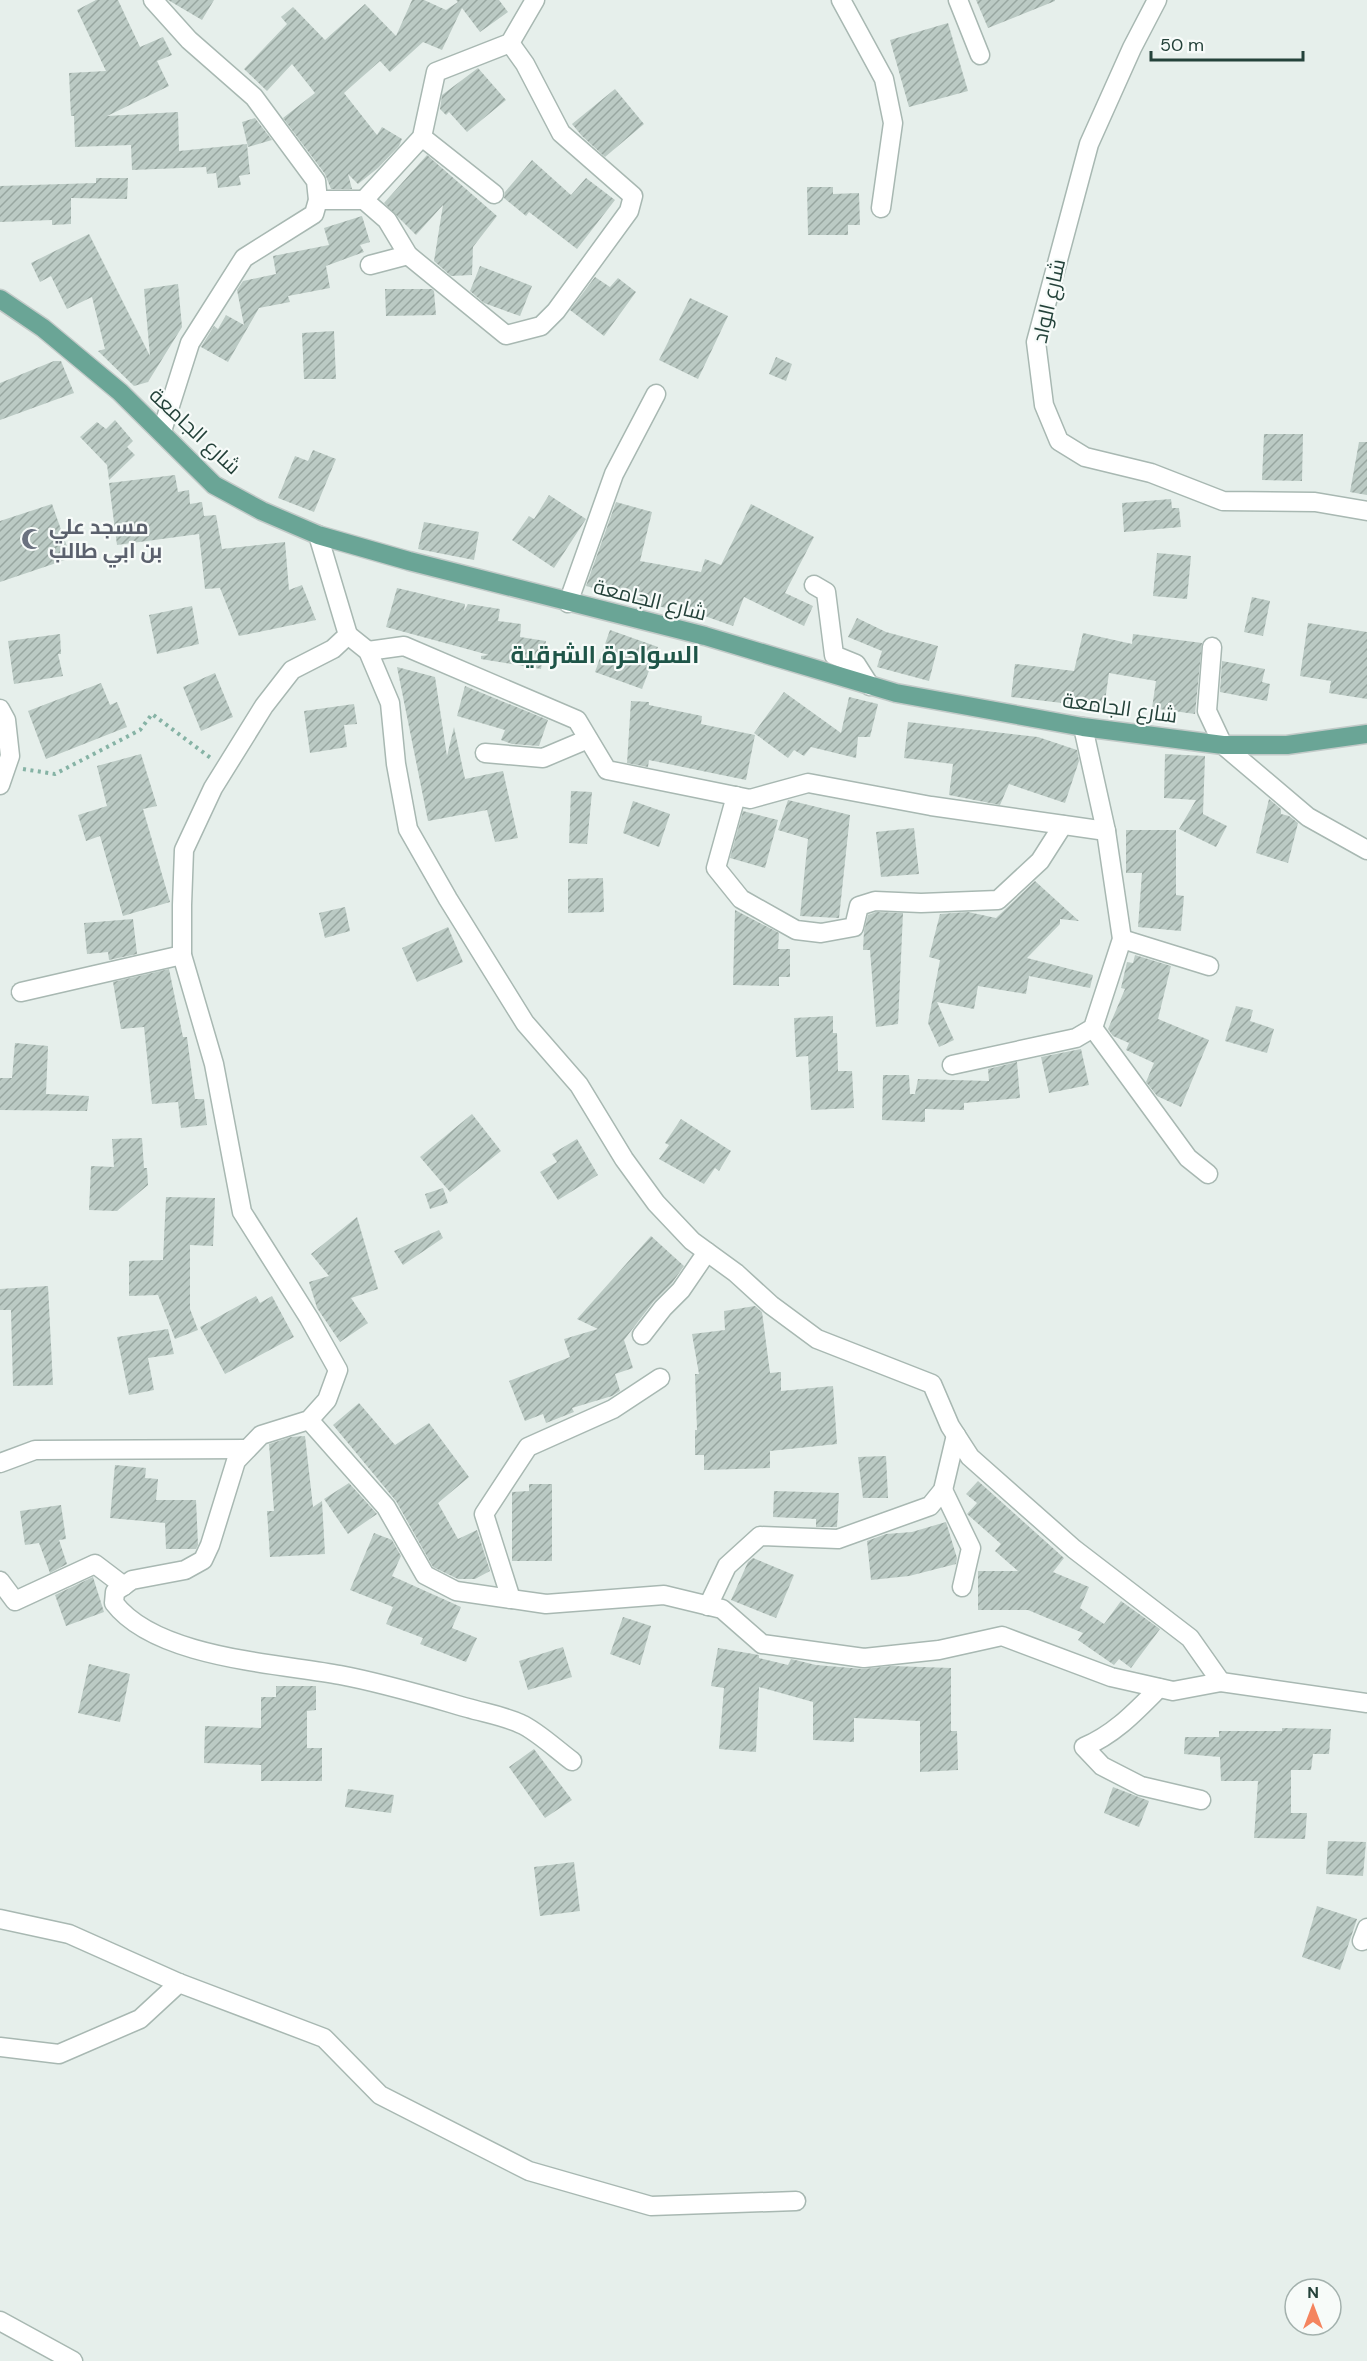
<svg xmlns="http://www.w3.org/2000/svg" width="1367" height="2361" font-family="'DM Sans',Cairo,sans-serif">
<defs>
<pattern id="building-hatch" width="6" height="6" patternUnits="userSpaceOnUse" patternTransform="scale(1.5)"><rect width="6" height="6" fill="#bbcac4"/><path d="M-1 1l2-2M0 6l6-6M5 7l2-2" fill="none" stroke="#98a6a0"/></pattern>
</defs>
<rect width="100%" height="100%" fill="#e6efeb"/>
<!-- building -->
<g fill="url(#building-hatch)">
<path d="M96,0h22l22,47 23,-10 9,18 -15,6 12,25 -62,30 71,-4 1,39 68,-7 3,30 -11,2 2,9 -23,3 -2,-15 -9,1 -1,-7 -74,3 -1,-25 -56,2 -1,-31h-3l-2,-43 37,-2 -29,-61z"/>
<path d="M168,0h46l-12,20z"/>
<path d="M412,0h12l22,10 12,-8 -2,-2h43l9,12 -28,20 -18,-24 -20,42 -19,-8 -33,30 -10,-11 -36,32 33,42 5,-8 20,12 -3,7 -21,22 -20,16 -10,-10 4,15h-21l-6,-15 -42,-56 32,-25 -23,-29 -25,27 -23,-22 43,-45 -6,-7 12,-10 32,33 40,-36 31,32z"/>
<path d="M976,0h79v1l-67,27z"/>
<path d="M948,23l20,68 -59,16 -19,-67z"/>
<path d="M478,68l28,32 -39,32 -18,-20 -3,3 -6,-6 2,-14z"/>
<path d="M615,89l29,35 -39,33 -23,-21 -10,-12z"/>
<path d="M255,118l17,22 -24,7 -6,-25z"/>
<path d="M427,155l70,61 -24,31 -1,28 -21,1 -17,-15 9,-56 -27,30 -32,-32z"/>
<path d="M532,160l39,35 15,-17 29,22 -38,49 -48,-37 -3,4 -22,-18 1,-6z"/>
<path d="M96,178h32l-1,21 -56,-1v26l-19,1v-5l-52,2v-36l96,-3z"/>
<path d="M807,187h26v7l26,-1 1,32h-12v10h-40z"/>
<path d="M362,216l8,26 -10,3 4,7 -38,14 4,22 -42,8 2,6 -31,6 -31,54 -27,-15 13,-21 4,3 8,-14 18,10 -7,-35 6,-9 33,-7 -3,-18 56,-11 -5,-17z"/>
<path d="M89,234l61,122 -6,-67 34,-5 4,43 -34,55 -14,4 -36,-35 7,-2 -13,-52 -25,12 -16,-33 -11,6 -9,-19z"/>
<path d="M480,266l52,20 -12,30 -36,-13 -14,-12z"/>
<path d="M595,277l15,10 8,-9 18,14 -32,44 -34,-26z"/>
<path d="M385,289h47l2,2 2,24 -50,1z"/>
<path d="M690,298l38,18 -30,63 -39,-19z"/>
<path d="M334,331l2,48h-32l-2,-46z"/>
<path d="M776,357l16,7 -6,17 -17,-7z"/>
<path d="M54,361h7l13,32 -74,27v-37z"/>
<path d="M115,420l18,21 -6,6 8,8 -26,25 -2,-15 -27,-28 17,-15 9,7z"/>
<path d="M1264,434h39l-1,47 -40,-1z"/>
<path d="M1359,442h8v53l-17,-3z"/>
<path d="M313,450l23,9 -22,53 -36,-14 17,-42 13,5z"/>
<path d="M175,475l3,17 11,-2 1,14 12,-2 2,14 12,-1 6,34 63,-7 4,48 13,-5 14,35 -77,16 -19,-48 -15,1 -6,-55 -82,11 -8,-62z"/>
<path d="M549,495l37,24 -32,49 -42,-28 17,-24 5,3z"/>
<path d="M1171,499l1,9h7l2,19 -57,5 -2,-29z"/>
<path d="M616,502l36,10 -12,49 61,11 4,-13 16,6 30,-61 63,33 -29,56 28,13 -9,20 -60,-29 -11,29 -65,-23 -1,5 -32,-6 1,-3 -50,-13z"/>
<path d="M52,504l19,54 -71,24v-61z"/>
<path d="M424,522l55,10 -5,28 -56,-11z"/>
<path d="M1157,553l34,3 -4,43 -34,-3z"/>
<path d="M397,588l68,16 -1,7 4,-7 32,5 -2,12 23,3 -1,13 26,4 -5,28 -60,-10v-3l8,-1 -103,-28z"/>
<path d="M1252,597l18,4 -7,35 -19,-4z"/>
<path d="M192,606l7,38 -42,10 -8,-39z"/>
<path d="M857,618l29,14 52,14 -9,35 -52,-14 5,-16 -34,-14z"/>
<path d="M1308,623l59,9v67l-38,-6 2,-12 -31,-5z"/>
<path d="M610,630l48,17 -16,42 -47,-17z"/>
<path d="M1083,633l49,11 1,-10 69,9 -7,71 -43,-6 4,-27 -47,-8 -5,35 -93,-11 4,-33 59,7z"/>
<path d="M60,634l1,20h-3l5,22 -49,8 -6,-43z"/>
<path d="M1222,661l43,8 -3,13 8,2 -3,17 -47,-9z"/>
<path d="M397,667l38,10 12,79 7,-29 11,52 38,-8 15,67 -23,4 -8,-32 -59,11z"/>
<path d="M215,673l18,44 -32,14 -18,-44z"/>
<path d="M101,683l9,22 7,-3 10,25 -81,32 -18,-48z"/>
<path d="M465,686l83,34 -9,26 -27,-2 -11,-4 4,-10 -48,-14z"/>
<path d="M784,692l57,41 8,-36 29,7 -8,33h-12l-2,21 -45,-11 -7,9 -10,-6 -6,8 -34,-25z"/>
<path d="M631,701l18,1v3l53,11 -1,8 54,11 -9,45 -97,-20 -1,7 -21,-4z"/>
<path d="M354,704l3,20 -13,1 3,22 -37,6 -6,-42z"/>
<path d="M908,722l130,15 39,13 2,11 -14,42 -56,-19 -9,21 -51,-10 4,-31 -49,-6z"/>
<path d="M141,754l16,52 -14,3 27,93 -47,14 -23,-80 -14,5 -8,-26 29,-9 -10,-40z"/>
<path d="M1165,754l40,2 -2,58 24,12 -11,21 -37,-18 17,-29 -32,-2z"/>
<path d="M571,791l21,1 -5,52 -18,-1z"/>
<path d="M1269,799l12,10v5l8,2 9,7 -10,40 -32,-10z"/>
<path d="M788,800l62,15 -11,103 -39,-2 8,-77 -30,-9z"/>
<path d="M633,801l37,13 -11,33 -36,-14z"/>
<path d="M743,811l35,9 -13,48 -35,-10z"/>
<path d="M914,828l5,46 -38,3 -5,-45z"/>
<path d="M1126,830h50v65l8,1 -3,35 -43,-4 4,-54h-16z"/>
<path d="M603,878l1,34 -36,1v-34z"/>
<path d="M1035,881l44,40 -19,-2v5l-33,34 66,17 -3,13 -61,-12 -3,18 -48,-8 -4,23 -37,-7 17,38 -15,7 -11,-24 12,-63 -11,-3 11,-43 28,-2 28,6z"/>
<path d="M345,907l5,24 -25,7 -6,-25z"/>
<path d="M735,910l44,23 -1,16h12v28h-11v9l-46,-1z"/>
<path d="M876,912l27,1 -5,111 -22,3 -6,-77h-7l1,-19 4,-16z"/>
<path d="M133,919l4,35 -28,6 -1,-8 -21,2 -3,-31z"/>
<path d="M448,927l15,35 -46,20 -15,-34z"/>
<path d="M1135,955l36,11 -13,53 51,21 -28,67 -24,-11 -11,-14 8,-19 -28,-13 3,-7 -16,-7 -5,-7 17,-40 -4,-1 6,-26 6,1z"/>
<path d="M169,969l14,68h4l8,62h9l3,26 -26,3 -3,-26 -26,2 -8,-77 -23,2 -8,-47z"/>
<path d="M1236,1006l17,4 -3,11 24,8 -7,24 -42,-12z"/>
<path d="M833,1016v17h4l1,38h14l2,37 -43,2 -3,-54 -12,1 -2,-39z"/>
<path d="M15,1043l33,3 -2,48 43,2 -2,15 -87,-1v-32h12z"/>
<path d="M1081,1049l8,36 -40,8 -8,-36z"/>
<path d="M1017,1062l3,36 -56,5v7l-39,-1v13l-43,-2 1,-45h26l1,19h5l3,-15 71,2 -1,-12z"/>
<path d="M472,1114l29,37 -51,41 -30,-35z"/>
<path d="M681,1119l50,32 -12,20 -4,-3 -11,16 -45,-25 10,-14 -4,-2z"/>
<path d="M142,1138l2,30h3l1,17 -31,26 -28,-1 2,-44 23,1 -2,-28z"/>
<path d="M577,1139l21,36 -40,25 -18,-28 17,-10 -5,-8z"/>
<path d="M443,1188l5,15 -18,6 -5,-15z"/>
<path d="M166,1197l49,1 -2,48 -23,-1v64l8,21 -23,9 -17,-44 -29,1v-35l34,-1z"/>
<path d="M357,1217l21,72 -27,9 17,25 -28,19 -23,-34 -8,-26 20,-6 -18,-22z"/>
<path d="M439,1230l4,8 -40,27 -9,-14z"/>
<path d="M651,1236l33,30 -12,17 -18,18 -30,39 9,28 -18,6 5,17 -8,5 -40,12 2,4 -28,11 -3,-9 -18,7 -16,-40 61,-24 -6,-18 34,-10 -21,-10z"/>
<path d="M48,1286l5,99 -40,1 -2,-76h-11v-21z"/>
<path d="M256,1296l4,7 12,-7 22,41 -69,37 -25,-47z"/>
<path d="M755,1306l7,6 8,61 11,-1v19l52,-5 4,58 -67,7v17l-66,2v-15h-9v-25h2l-2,-56h4l-7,-40 33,-4 -1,-19z"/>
<path d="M168,1329l6,25 -26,4 6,32 -25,5 -12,-58z"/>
<path d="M359,1403l36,42 34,-22 40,54 -31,26 20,36 19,-9 13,41 -15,8h-17l-25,-12 -37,-66 -63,-76z"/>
<path d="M305,1436l8,71 9,-6 3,53 -55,3 -3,-46h7l-5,-67 22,-7z"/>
<path d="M886,1456l2,42h-25l-5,-41z"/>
<path d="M115,1465l31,3 -1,10 13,1 -2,21h40l2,45 -2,4h-30l-1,-26 -55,-5z"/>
<path d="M978,1481l86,77 -11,14 36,15 -9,21 24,16 17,-23 39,28 -29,39 -12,-9 -5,6 -36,-25 5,-7 -55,-23h-50v-39h40l-23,-20 6,-7 -34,-30 10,-11 -11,-9z"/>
<path d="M349,1483l28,31 -29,20 -24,-35z"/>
<path d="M529,1484h23v77h-40v-69l17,-1z"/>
<path d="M774,1491l65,2 -2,34h-21v-8l-43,-2z"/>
<path d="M61,1505l5,34 -7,1 8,24 -17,9 -11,-30 -14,2 -5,-34z"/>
<path d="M946,1522l11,36 -1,6 -47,12 -38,4 -4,-39 19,-7 26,-2z"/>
<path d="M374,1533l18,7 9,16 -9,20 69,31 -9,21 25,10 -11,24 -46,-18 3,-6 -37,-14 7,-17 -43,-17z"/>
<path d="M753,1558l41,17 -18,43 -45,-18 17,-38z"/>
<path d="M93,1577l11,35 -38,14 -11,-31z"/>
<path d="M623,1617l28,9 -11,39 -30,-11z"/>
<path d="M563,1647l9,30 -44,13 -9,-29z"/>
<path d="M718,1648l41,7v3l29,7 3,-6 25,6 47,4 29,-3 59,2v63h6l1,39 -38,2v-51l-66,-3v24l-41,-2v-38l-54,-15 -3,65 -37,-3 5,-61 -13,-2z"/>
<path d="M89,1664l41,10 -10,48 -42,-9z"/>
<path d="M276,1686h40v24l-9,1v37h15v33h-61v-16l-57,-2 1,-37 56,2v-31h15z"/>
<path d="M1282,1728l49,1 -2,25h-16l-2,16h-20v43h16l-2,26 -51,-1 4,-57h-37l-1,-24 -36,-3 1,-17h34v-6h63z"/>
<path d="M534,1749l38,51 -27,18 -36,-51z"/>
<path d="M1113,1787l36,14 -10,26 -35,-14z"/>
<path d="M348,1789l46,6 -3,18 -46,-6z"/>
<path d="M1328,1841l38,1 -3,34 -37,-2z"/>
<path d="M574,1862l6,49 -40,5 -6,-49z"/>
<path d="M1317,1906l40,13 -17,51 -38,-13z"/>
</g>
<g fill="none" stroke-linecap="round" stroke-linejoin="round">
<defs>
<g id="minor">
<path d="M153,0l36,40 65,57 62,84 2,19 -4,14 -70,44 -54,85 -28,88"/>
<path d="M841,0l43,79 9,44 -12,85"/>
<path d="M958,0l22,55"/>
<path d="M1157,0l-25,48 -43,96 -53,198 8,63 15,36 26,16 66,16 72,28 92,1 52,9"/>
<path d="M422,137l72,57"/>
<path d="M318,200h46l23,20 21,35 98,80 35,-9 15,-15 73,-100 4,-15 -72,-63 -36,-69 -15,-21"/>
<path d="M364,200l58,-63 14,-65 74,-29 25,-43"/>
<path d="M370,265l38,-10"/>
<path d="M318,535l30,100 -15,14 -41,21 -28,36 -51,82 -29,62 -2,55v50l32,109 28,148 67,106 29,52 -11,30 -18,20 -48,15 -25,26 -26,84 -7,15 -18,10 -53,10 -17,12 -1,11c42,55 162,60 226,72 43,8 86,21 128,33 17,5 36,8 53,16 16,7 36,26 51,37"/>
<path d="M814,585l12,7 8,63 22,9 14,22"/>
<path d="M568,603l46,-129 42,-80"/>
<path d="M348,635l20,16 22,52 6,61 12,65 40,70 77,124 54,62 45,74 32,44 36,38 44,32 35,32 46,34 115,45 18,42 20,31 104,92 116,89 31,44"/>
<path d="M1212,647l-5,64 16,34 85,72 59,33"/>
<path d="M368,651l36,-5 173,74 30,50 143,29 58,-16 123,23 175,25"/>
<path d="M0,709l6,11 4,36 -10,29"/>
<path d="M485,753l58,5 45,-19"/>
<path d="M736,796l-20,72 25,31 55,31 25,3 33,-6 5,-21 16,-5 46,2 77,-3 42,-39 23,-36"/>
<path d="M1122,939l87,27"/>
<path d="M21,992l161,-37"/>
<path d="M1093,1028l95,130 20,16"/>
<path d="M952,1065l124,-27 17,-10 29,-89 -16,-108 -23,-104"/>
<path d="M642,1335l21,-27 18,-18 26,-38"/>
<path d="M309,1420l77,87 39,68 31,16 90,13 118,-9 58,14 40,35 102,14 75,-8 63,-14 109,41 62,14 48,-9 146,21"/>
<path d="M0,1463l35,-13 212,-1"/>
<path d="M943,1490l28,58 -9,39"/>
<path d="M0,1581l15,20 80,-37 29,22"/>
<path d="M511,1599l-27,-85 44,-67 85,-38 47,-31"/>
<path d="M708,1606l19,-40 33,-30 78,3 92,-33 13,-16 13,-55"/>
<path d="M1159,1688c-23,23 -44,46 -75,59l18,19 39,20 60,14"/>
<path d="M0,1919l69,15 110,49 145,55 56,57 149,76 122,35 145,-5"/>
<path d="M1362,1941l5,-13"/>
<path d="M0,2047l59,7 81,-35 39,-36"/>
<path d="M0,2321l73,40"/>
</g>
<path id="major" d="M0,299l43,29 77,64 94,93 48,26 56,24 91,26 296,75 191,57 187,34 140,18h64l80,-11"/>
</defs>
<!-- minor casing -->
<use href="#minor" stroke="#a8b8b2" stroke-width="21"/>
<!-- major casing -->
<use href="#major" stroke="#c2cac8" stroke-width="21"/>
<!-- path -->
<path stroke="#86b3a5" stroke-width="4" stroke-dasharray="3 4.5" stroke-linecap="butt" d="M23,769l32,5 85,-44 12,-16 60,45"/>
<!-- minor -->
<use href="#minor" stroke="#fff" stroke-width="18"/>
<!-- major -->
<use href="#major" stroke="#6aa596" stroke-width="18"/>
</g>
<!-- icons -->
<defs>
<symbol id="mosque-bare" viewBox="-9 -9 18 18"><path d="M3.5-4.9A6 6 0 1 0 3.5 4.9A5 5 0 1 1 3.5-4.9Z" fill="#6b7280" stroke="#f7fbf9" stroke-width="2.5" paint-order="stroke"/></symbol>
</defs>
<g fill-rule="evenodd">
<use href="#mosque-bare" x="17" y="524" width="30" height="30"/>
</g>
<g text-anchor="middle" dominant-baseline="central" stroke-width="4.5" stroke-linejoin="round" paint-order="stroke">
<!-- street labels -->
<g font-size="21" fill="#24423a" stroke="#f7fbf9">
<text transform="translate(1049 301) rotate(-77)">شارع الواد</text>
<text transform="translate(195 431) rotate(43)">شارع الجامعة</text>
<text transform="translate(650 600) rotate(14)">شارع الجامعة</text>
<text transform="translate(1120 708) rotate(8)">شارع الجامعة</text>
</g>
<!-- worship labels -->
<g font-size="21" font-weight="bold" fill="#5b616d" stroke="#f7fbf9" text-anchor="start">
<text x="49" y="527">مسجد علي<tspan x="49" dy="24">بن ابي طالب</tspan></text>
</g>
<!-- quarter labels -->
<g font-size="24" font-weight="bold" fill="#1f5548" stroke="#f7fbf9">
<text x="605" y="654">السواحرة الشرقية</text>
</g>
</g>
<!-- north arrow -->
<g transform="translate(1313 2307)"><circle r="28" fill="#f7fbf9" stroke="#a3b1ad" stroke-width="1.5"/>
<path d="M0-4.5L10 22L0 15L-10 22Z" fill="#f4845f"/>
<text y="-9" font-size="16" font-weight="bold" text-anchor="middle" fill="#24423a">N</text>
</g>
<!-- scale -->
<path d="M1151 51v9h152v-9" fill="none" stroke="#24423a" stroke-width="3"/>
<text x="1160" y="51" font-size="18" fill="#24423a" stroke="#f7fbf9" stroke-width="4.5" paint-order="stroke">50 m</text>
</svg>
